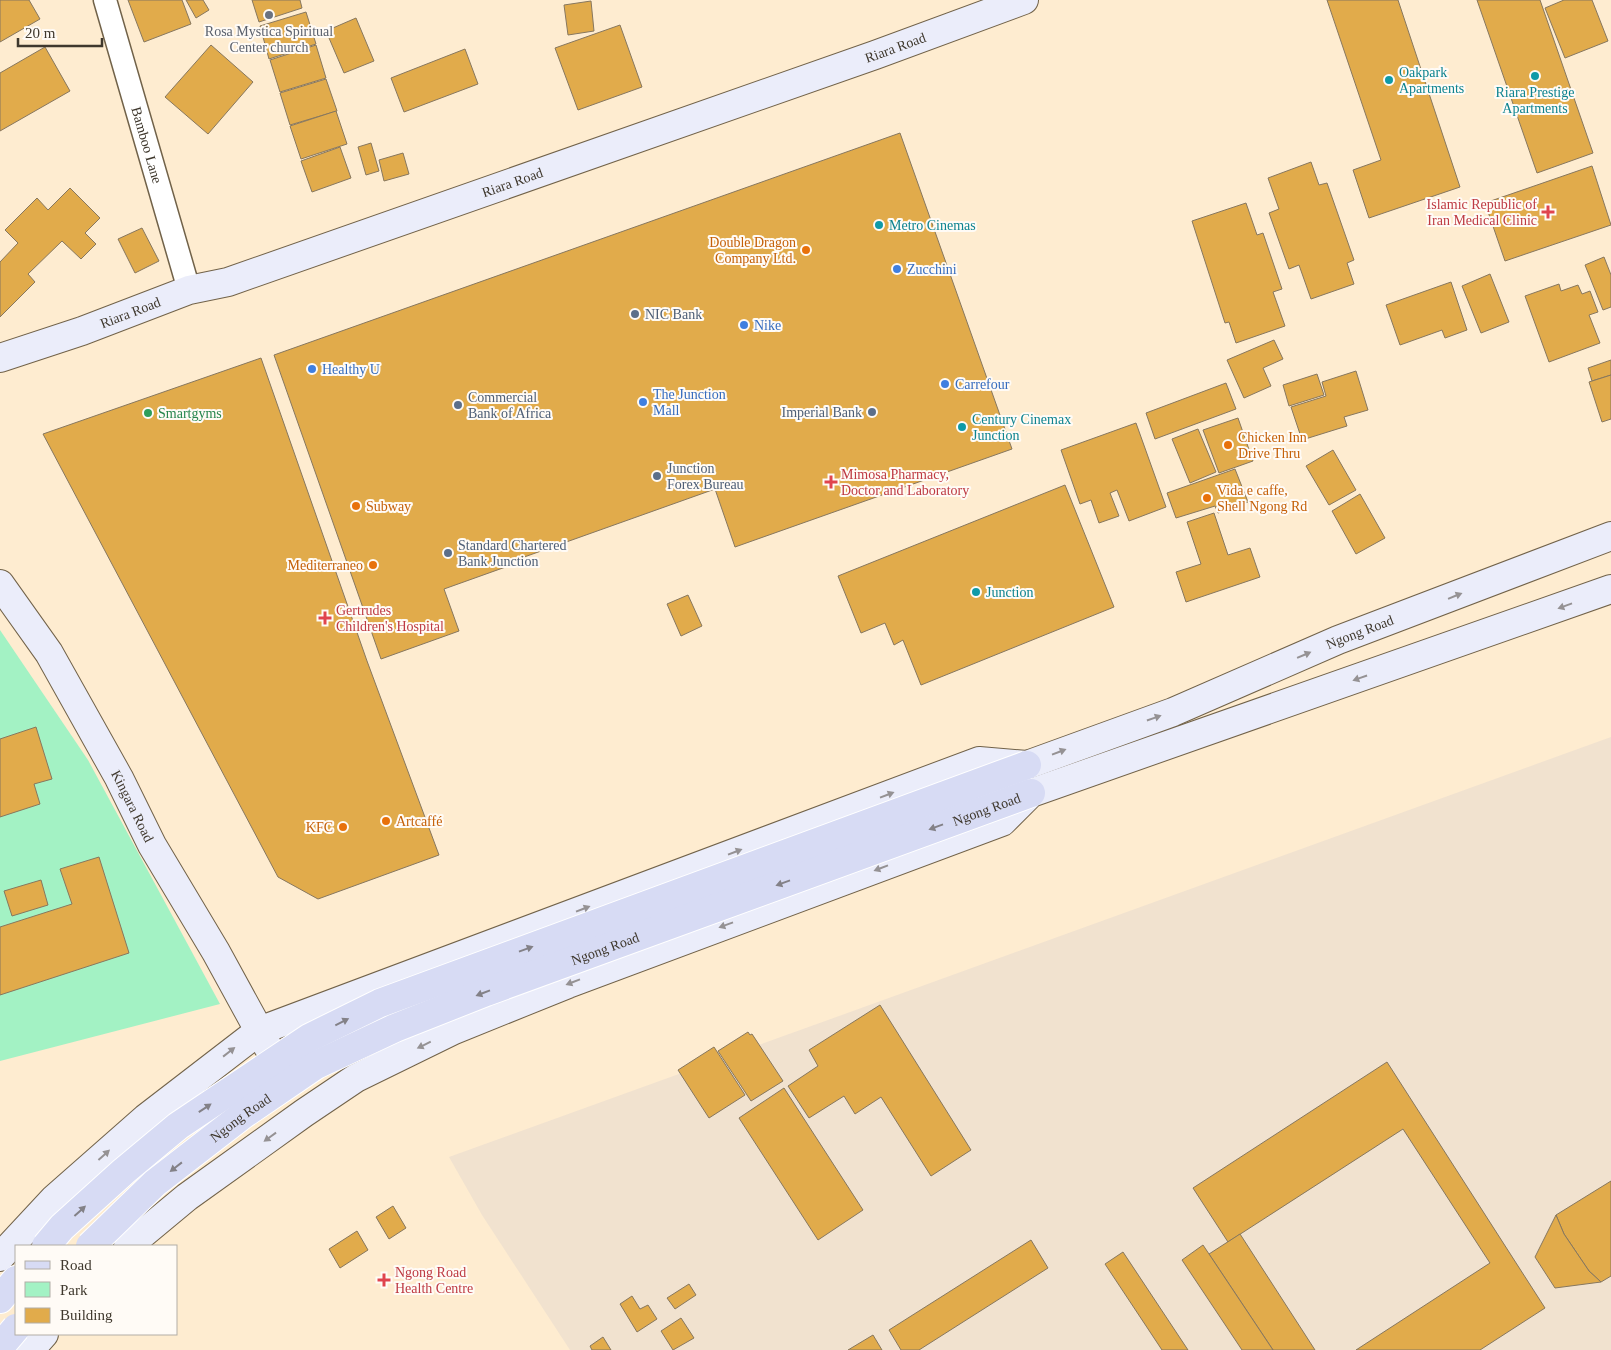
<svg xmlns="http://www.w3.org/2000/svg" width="1611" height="1350" font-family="Georgia,serif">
<rect width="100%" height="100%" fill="#feecd0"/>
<!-- education -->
<path fill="#f1e2cf" d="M1611,737v613h-1041l-88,-135 -33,-58z"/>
<!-- green -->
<path fill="#a3f2c4" d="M0,630l88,130 132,244 -220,57z"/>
<!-- building -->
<g fill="#e1ab4b" stroke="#87775e">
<path d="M0,0h29l11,19 -40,23z"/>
<path d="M128,0h54l9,24 -47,18z"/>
<path d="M186,0h17l6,10 -13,8z"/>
<path d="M252,0h48l2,8 -43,14z"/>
<path d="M1327,0h71l62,187 -91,31 -16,-48 28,-10z"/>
<path d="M1477,0h63l53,153 -56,20z"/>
<path d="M1564,0h28l16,41 -43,17 -20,-50z"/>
<path d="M591,1l3,30 -26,4 -4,-30z"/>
<path d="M306,12l10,32 -47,15 -9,-33z"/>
<path d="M356,18l18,43 -30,12 -18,-42z"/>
<path d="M620,25l22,62 -64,23 -23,-62z"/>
<path d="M211,45l42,37 -45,52 -43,-37z"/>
<path d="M316,45l10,33 -46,14 -10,-32z"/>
<path d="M45,47l25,44 -70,40v-58z"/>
<path d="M465,49l13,35 -74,28 -13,-34z"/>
<path d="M326,79l11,32 -47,14 -10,-32z"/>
<path d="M336,111l11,33 -46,15 -11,-33z"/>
<path d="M900,133l112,316 -277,98 -20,-58 -202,72 1,3 -70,25 15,42 -78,28 -107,-304z"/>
<path d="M371,143l8,28 -13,4 -8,-28z"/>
<path d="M340,147l11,31 -39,14 -11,-31z"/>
<path d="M403,153l6,21 -25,7 -5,-21z"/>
<path d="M1311,162l8,23 8,-2 27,77 -7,3 7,21 -43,15 -12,-34 -10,4 -20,-56 10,-4 -11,-31z"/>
<path d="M1592,166l19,59 -106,36 -20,-58z"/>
<path d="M70,188l30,30 -15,15 11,11 -15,15 -19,-18 -34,33 7,8 -35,35v-55l18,-19 -13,-13 32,-32 11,12z"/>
<path d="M1246,203l11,32 6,-2 19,56 -9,3 12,34 -49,17 -7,-21 -4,1 -33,-102z"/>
<path d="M142,228l17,33 -24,12 -17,-34z"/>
<path d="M1604,257l7,18v32l-8,3 -18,-45z"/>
<path d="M1490,274l19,48 -28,11 -19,-47z"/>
<path d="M1451,282l16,48 -22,8 -3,-8 -42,15 -14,-40z"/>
<path d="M1559,284l2,7 17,-6 4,9 8,-3 8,21 -9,3 11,28 -51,19 -24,-66z"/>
<path d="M1274,340l9,19 -20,9 8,18 -27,12 -17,-38z"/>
<path d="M261,358l106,303 72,194 -121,44 -40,-22 -235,-443z"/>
<path d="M1611,360v15l-19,6 -4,-13z"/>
<path d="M1356,371l12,39 -24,7 3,9 -45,14 -11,-33 35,-11 -4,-14z"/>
<path d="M1317,374l7,21 -35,11 -6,-21z"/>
<path d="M1611,375v44l-9,3 -13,-40z"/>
<path d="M1226,383l10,26 -81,30 -9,-26z"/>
<path d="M1238,418l15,43 -34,12 -16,-43z"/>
<path d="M1136,423l30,84 -37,14 -12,-31 -7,3 9,23 -20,7 -8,-23 -11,4 -19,-54z"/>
<path d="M1198,429l18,43 -26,11 -18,-44z"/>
<path d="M1333,450l23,40 -27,15 -23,-39z"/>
<path d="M1235,469l13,33 -30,11 -3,-7 -39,12 -9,-25z"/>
<path d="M1065,485l49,122 -193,78 -18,-45 -9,5 -9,-22 -24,10 -23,-57z"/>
<path d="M1360,494l25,44 -29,16 -24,-43z"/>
<path d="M1214,513l14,42 22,-7 10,29 -74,25 -10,-30 25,-8 -14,-42z"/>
<path d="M688,595l14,31 -21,10 -14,-32z"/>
<path d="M36,727l16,52 -18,5 6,20 -40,13v-78z"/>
<path d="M99,857l30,96 -129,42v-68l72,-23 -12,-35z"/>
<path d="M41,880l7,25 -36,11 -8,-25z"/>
<path d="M880,1005l91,145 -40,26 -50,-79 -26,17 -11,-18 -35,22 -21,-32 30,-20 -9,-16z"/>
<path d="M748,1032l2,3 2,-1 31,47 -32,20 -33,-50z"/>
<path d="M714,1047l31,48 -36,23 -31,-48z"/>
<path d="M1387,1062l158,246 -65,42h-124l134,-87 -87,-134 -175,113 -35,-54z"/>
<path d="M784,1088l79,122 -45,30 -79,-122z"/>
<path d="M1611,1181v95l-10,6 -12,-11 -25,-37 -8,-19z"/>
<path d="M393,1206l13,22 -17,11 -13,-22z"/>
<path d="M1556,1215l8,19 25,37 12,11 -46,6 -20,-31z"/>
<path d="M357,1231l11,19 -28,18 -11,-19z"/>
<path d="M1240,1234l75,116h-42l-64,-96z"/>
<path d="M1031,1240l17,28 -129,82h-18l-12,-20z"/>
<path d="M1203,1245l70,105h-31l-60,-90z"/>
<path d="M1123,1252l65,98h-26l-57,-86z"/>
<path d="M689,1284l7,11 -21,14 -8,-11z"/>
<path d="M632,1296l8,13 8,-4 9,14 -20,13 -17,-28z"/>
<path d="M681,1318l13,20 -21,12 -12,-19z"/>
<path d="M873,1335l9,15h-34z"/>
<path d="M603,1337l8,13h-19l-2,-4z"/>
</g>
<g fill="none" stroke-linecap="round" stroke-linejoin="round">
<defs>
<g id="street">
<path id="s1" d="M105,0l84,290"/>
</g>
<g id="secondary">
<path id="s2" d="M0,358l82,-27 107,-41 39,-8 647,-227 149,-55"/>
<path id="s3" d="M0,584l49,69 70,125 33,67 64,107 52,95"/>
<path d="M128,1246l59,-49 117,-84 52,-35 98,-48 114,-46 434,-162 29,-29 580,-204"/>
<path id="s4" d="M0,1257l54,-58 92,-81 113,-87 720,-270 48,4 146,-53 165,-72 273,-104"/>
<path d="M30,1350l14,-16"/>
</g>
<path id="primary" d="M0,1299l16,-19"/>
</defs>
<!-- street casing -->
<use href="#street" stroke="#716249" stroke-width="25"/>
<!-- secondary casing -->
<use href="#secondary" stroke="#716249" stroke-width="30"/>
<!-- primary casing -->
<use href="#primary" stroke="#fff" stroke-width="30"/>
<!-- street -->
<use href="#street" stroke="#fff" stroke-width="22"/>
<!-- secondary -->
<use href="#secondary" stroke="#ebedfa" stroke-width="28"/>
<!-- primary -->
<use href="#primary" stroke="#d7dbf4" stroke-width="28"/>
<defs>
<g id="primary-bridge">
<path d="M46,1246l16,-19 62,-56 54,-45 131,-88 71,-35 647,-238"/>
<path id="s5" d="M90,1246l65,-63 89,-69 72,-49 79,-37 91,-36 545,-199"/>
<path d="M0,1347l16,-19"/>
</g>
</defs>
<!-- primary-bridge casing -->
<use href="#primary-bridge" stroke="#fff" stroke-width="30" stroke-linecap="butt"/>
<!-- primary-bridge -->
<use href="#primary-bridge" stroke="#d7dbf4" stroke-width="28"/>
</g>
<!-- one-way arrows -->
<defs><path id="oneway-solid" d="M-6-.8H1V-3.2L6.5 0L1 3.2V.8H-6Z" transform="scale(1.25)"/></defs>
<g fill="#959294">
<use href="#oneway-solid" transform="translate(1455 596) rotate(-22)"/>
<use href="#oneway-solid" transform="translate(1565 606) rotate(160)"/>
<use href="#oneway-solid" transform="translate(1304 655) rotate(-23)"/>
<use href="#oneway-solid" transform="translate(1360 678) rotate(161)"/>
<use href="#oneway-solid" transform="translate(1154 718) rotate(-19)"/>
<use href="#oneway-solid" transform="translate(1059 752) rotate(-21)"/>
<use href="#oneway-solid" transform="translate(887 795) rotate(-21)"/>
<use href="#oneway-solid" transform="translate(735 852) rotate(-21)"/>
<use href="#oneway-solid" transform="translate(881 868) rotate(159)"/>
<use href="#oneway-solid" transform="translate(583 909) rotate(-21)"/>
<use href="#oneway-solid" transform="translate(726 925) rotate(160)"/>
<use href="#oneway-solid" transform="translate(573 982) rotate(159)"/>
<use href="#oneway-solid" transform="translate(424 1045) rotate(154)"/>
<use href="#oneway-solid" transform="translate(229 1052) rotate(-38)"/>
<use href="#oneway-solid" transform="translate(270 1137) rotate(144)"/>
<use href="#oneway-solid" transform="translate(104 1155) rotate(-42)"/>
</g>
<g fill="#838187">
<use href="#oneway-solid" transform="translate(936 827) rotate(160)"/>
<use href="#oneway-solid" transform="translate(783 883) rotate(160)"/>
<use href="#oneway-solid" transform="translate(526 949) rotate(-20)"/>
<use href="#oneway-solid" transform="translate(483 993) rotate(159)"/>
<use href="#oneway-solid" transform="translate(342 1022) rotate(-27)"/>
<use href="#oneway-solid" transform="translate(205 1108) rotate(-34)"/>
<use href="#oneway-solid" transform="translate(176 1167) rotate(142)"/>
<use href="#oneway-solid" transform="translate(80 1211) rotate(-42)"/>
</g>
<!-- markers -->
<circle fill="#6b7280" stroke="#fffbf6" stroke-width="2" cx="269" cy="15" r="5"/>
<g fill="#0f9aa8" stroke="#fffbf6" stroke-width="2">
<circle cx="1535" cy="76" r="5"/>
<circle cx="1389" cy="80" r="5"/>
<circle cx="879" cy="225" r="5"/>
<circle cx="962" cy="427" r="5"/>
<circle cx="976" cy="592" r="5"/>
</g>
<g fill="#e0444e" stroke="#fffbf6" stroke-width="2">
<path d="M1545.5 204.5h5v5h5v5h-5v5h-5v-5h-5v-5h5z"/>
<path d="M828.5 474.5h5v5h5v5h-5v5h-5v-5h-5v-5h5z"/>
<path d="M322.5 610.5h5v5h5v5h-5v5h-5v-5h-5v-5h5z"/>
<path d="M381.5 1272.5h5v5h5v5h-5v5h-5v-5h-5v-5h5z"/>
</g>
<g fill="#e8710a" stroke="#fffbf6" stroke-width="2">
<circle cx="806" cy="250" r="5"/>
<circle cx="1228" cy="445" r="5"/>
<circle cx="1207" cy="498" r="5"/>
<circle cx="356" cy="506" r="5"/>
<circle cx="373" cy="565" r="5"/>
<circle cx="386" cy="821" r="5"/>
<circle cx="343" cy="827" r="5"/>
</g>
<g fill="#3f7fe0" stroke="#fffbf6" stroke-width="2">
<circle cx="897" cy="269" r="5"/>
<circle cx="744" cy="325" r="5"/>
<circle cx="312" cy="369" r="5"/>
<circle cx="945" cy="384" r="5"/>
<circle cx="643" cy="402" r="5"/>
</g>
<g fill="#5c6f8a" stroke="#fffbf6" stroke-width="2">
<circle cx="635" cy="314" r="5"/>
<circle cx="458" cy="405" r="5"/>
<circle cx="872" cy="412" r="5"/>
<circle cx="657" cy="476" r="5"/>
<circle cx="448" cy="553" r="5"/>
</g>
<circle fill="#2e9e5b" stroke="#fffbf6" stroke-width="2" cx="148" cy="413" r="5"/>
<g text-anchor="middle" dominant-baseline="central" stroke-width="4" stroke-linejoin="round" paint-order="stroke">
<!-- worship labels -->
<g font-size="14" fill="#5b616d" stroke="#fffbf6">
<text x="269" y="31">Rosa Mystica Spiritual<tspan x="269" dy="16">Center church</tspan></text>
</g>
<!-- street labels -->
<g font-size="14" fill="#3f382d" stroke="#fffbf6">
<text stroke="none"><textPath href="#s2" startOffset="948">Riara Road</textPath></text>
<text stroke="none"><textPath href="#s1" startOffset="151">Bamboo Lane</textPath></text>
<text stroke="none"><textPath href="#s2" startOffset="542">Riara Road</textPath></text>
<text stroke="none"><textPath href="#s2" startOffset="138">Riara Road</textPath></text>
<text stroke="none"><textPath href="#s4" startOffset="1520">Ngong Road</textPath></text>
<text stroke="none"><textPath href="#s3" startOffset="259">Kingara Road</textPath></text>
<text stroke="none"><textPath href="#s5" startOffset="1008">Ngong Road</textPath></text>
<text stroke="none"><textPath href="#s5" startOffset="602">Ngong Road</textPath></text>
<text stroke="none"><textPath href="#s5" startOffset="198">Ngong Road</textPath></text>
</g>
<!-- culture labels -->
<g font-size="14" fill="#0d838f" stroke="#fffbf6" text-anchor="start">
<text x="1399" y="72">Oakpark<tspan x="1399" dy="16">Apartments</tspan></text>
<text x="1535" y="92" text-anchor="middle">Riara Prestige<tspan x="1535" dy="16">Apartments</tspan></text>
<text x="889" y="225">Metro Cinemas</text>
<text x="972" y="419">Century Cinemax<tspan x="972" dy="16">Junction</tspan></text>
<text x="986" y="592">Junction</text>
</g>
<!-- health labels -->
<g font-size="14" fill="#be3a42" stroke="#fffbf6" text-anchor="start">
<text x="1537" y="204" text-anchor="end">Islamic Republic of<tspan x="1537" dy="16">Iran Medical Clinic</tspan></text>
<text x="841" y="474">Mimosa Pharmacy,<tspan x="841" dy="16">Doctor and Laboratory</tspan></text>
<text x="336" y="610">Gertrudes<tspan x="336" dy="16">Children's Hospital</tspan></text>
<text x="395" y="1272">Ngong Road<tspan x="395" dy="16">Health Centre</tspan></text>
</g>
<!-- food labels -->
<g font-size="14" fill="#c56008" stroke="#fffbf6" text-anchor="start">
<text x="796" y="242" text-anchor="end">Double Dragon<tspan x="796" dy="16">Company Ltd.</tspan></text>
<text x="1238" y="437">Chicken Inn<tspan x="1238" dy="16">Drive Thru</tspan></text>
<text x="1217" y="490">Vida e caffe,<tspan x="1217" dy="16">Shell Ngong Rd</tspan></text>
<text x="366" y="506">Subway</text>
<text x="363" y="565" text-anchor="end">Mediterraneo</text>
<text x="396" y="821">Artcaffé</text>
<text x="333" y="827" text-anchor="end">KFC</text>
</g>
<!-- shop labels -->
<g font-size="14" fill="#366cbe" stroke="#fffbf6" text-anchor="start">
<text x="907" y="269">Zucchini</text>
<text x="754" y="325">Nike</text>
<text x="322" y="369">Healthy U</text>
<text x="955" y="384">Carrefour</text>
<text x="653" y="394">The Junction<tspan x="653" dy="16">Mall</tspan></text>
</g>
<!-- service labels -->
<g font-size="14" fill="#4e5e75" stroke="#fffbf6" text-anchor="start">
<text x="645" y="314">NIC Bank</text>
<text x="468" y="397">Commercial<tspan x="468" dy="16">Bank of Africa</tspan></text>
<text x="862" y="412" text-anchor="end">Imperial Bank</text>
<text x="667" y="468">Junction<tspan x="667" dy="16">Forex Bureau</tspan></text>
<text x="458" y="545">Standard Chartered<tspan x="458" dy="16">Bank Junction</tspan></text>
</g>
<!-- leisure labels -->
<g font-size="14" fill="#27864d" stroke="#fffbf6" text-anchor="start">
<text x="158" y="413">Smartgyms</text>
</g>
</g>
<!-- legend -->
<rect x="15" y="1245" width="162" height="90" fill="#fffbf6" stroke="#b2ada6"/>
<rect x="25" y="1261" width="25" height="8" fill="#d7dbf4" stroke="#b2ada6"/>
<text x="60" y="1270" font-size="15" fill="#3f382d">Road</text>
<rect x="25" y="1282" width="25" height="15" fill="#a3f2c4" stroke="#b2ada6"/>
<text x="60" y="1295" font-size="15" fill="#3f382d">Park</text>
<rect x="25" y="1308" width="25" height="15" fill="#e1ab4b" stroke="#b2ada6"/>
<text x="60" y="1320" font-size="15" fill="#3f382d">Building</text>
<!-- scale -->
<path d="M18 38v8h84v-8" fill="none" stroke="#3f382d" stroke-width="2.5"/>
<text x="25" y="38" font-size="15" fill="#3f382d" stroke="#fffbf6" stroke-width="4" paint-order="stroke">20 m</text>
</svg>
